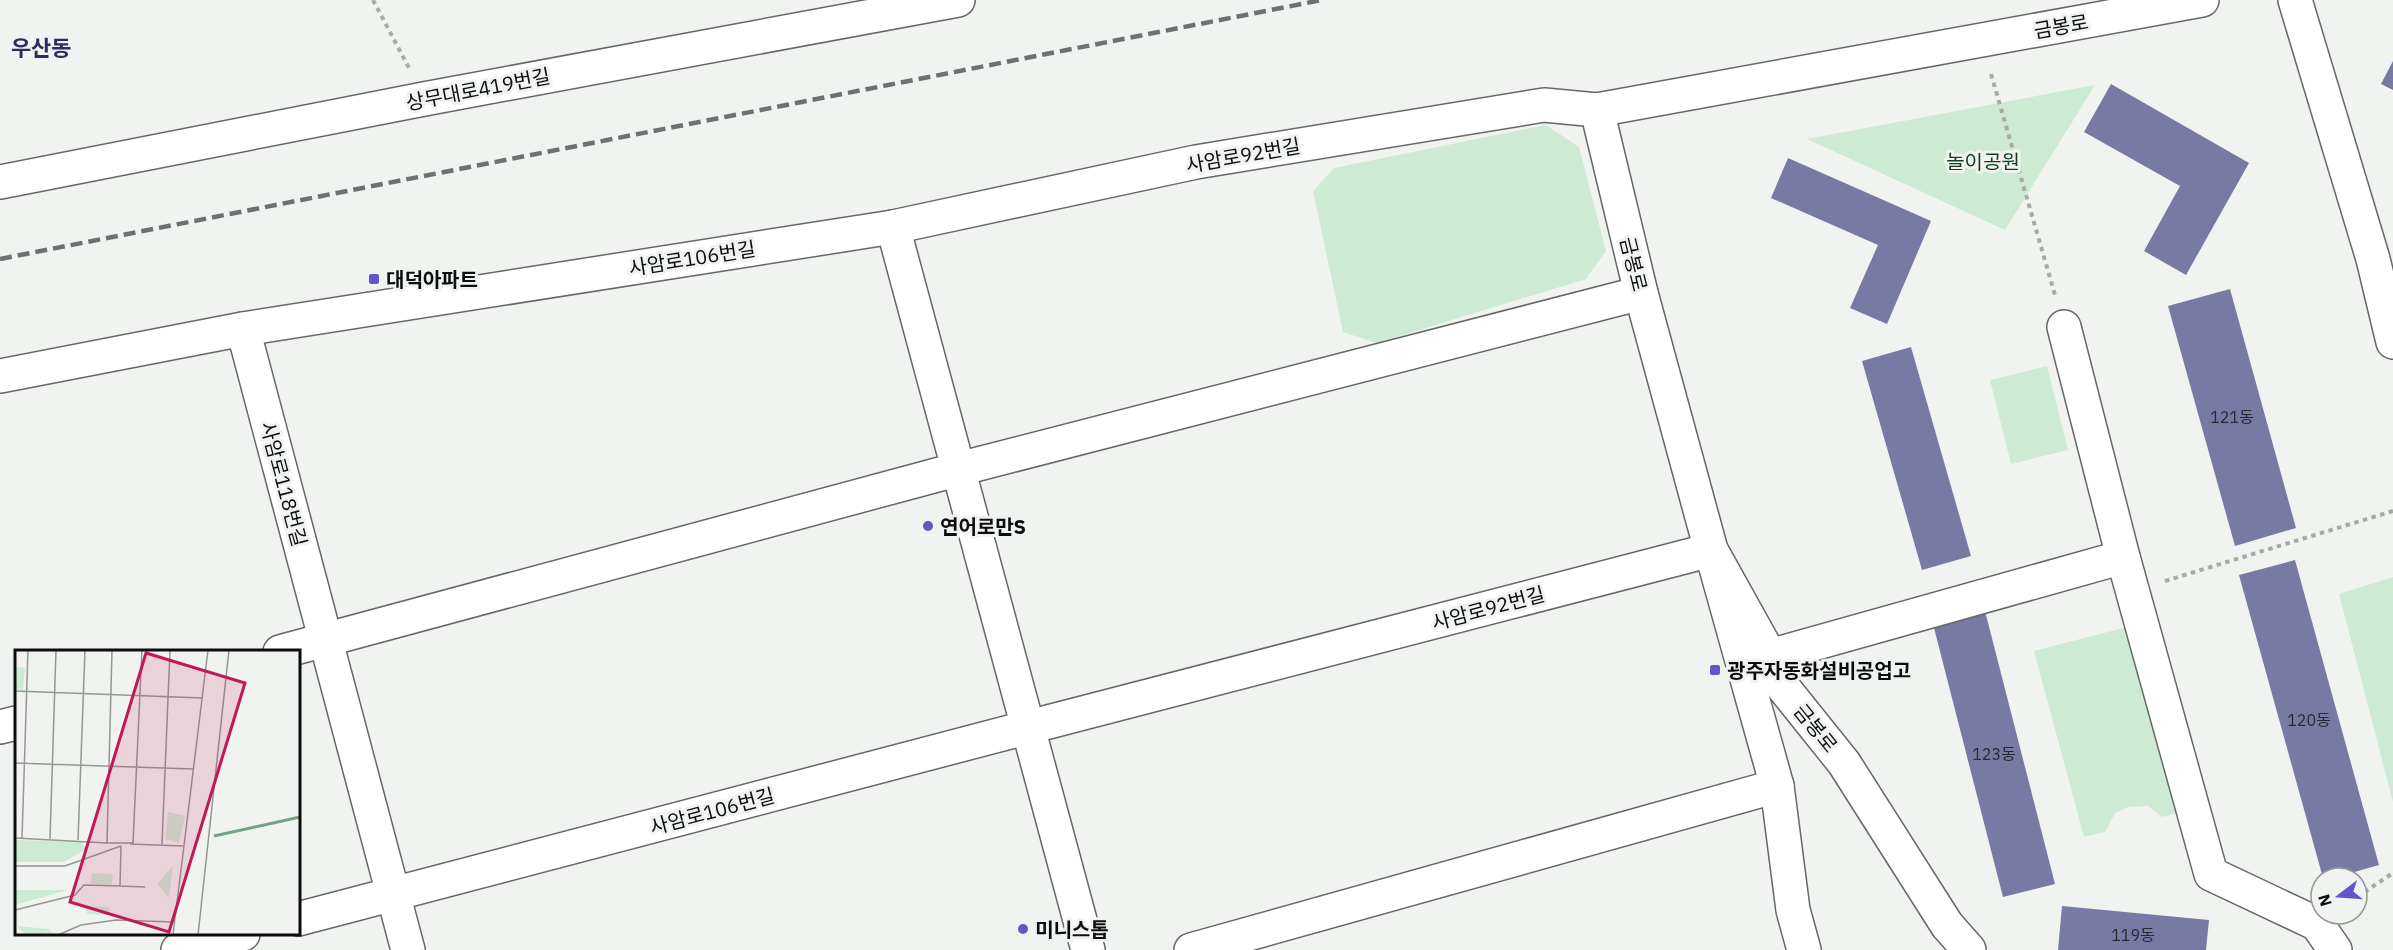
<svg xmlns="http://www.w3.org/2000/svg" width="2393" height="950" font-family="'IBM Plex Sans','Noto Sans KR',sans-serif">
<rect width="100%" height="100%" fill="#f0f3f0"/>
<!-- green -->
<g fill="#cdead5">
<path d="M2095,85l-90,145 -198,-91z"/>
<path d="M1546,125l33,22 27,104 -20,28 -209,64 -34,-11 -30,-141 21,-23z"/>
<path d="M2047,366l21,84 -57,14 -21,-84z"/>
<path d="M2393,577v225l-54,-208z"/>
<path d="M2131,626l49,186 -18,5 -14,-11 -20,1 -13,6 -10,19 -21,5 -50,-186z"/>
</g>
<!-- building -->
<g fill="#797aa4">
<path d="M2393,61v29l-12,-6z"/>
<path d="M2111,84l138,79 -63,112 -42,-24 36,-65 -96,-54z"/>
<path d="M1788,158l143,63 -44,103 -37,-16 28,-63 -107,-47z"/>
<path d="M2230,289l66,239 -61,18 -67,-240z"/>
<path d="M1911,347l60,209 -49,14 -60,-209z"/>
<path d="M2295,560l84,305 -46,13h-10l-84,-303z"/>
<path d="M1985,611l70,273 -52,13 -70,-273z"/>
<path d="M2062,906l147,14 -3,30h-148z"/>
</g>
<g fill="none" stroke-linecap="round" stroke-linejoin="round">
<defs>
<g id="minor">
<path d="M2295,0l78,259 20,83"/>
<path d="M1597,110l44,183 70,257 59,106 9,26 65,81 103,162 22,25"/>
<path d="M0,182l424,-83 534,-99"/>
<path d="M893,227l195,723"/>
<path d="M2064,327l59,230"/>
<path d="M243,329l165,621"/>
<path d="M0,376l243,-47 650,-102 303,-65 348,-57 53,5 605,-110"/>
<path d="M280,652l679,-183 682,-176"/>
<path d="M1770,656l353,-99 88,317 106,50 18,26"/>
<path d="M0,727l16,-4"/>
<path d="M1777,786l16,124 11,40"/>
<path d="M298,919l731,-192 682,-177 66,236 -586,164"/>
<path d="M178,950l65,-16"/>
</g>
</defs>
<!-- minor casing -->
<use href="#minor" stroke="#656866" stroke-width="36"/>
<!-- path -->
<g stroke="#a8aaa8" stroke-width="4" stroke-dasharray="4.5 4.5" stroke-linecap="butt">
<path d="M373,0l36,68"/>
<path d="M1991,74l64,221"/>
<path d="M2165,581l228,-70"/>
<path d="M2357,897l36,-24"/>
</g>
<!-- minor -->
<use href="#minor" stroke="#fff" stroke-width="33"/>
<!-- rail -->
<path stroke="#6f7170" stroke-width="4.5" stroke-dasharray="12 6" stroke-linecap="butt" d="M0,259l1322,-259"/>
</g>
<!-- markers -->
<g fill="#6256cf" stroke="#f0f3f0" stroke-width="2">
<rect x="368" y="273" width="12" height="12" rx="3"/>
<circle cx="928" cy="526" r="6"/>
<rect x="1709" y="664" width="12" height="12" rx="3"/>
<circle cx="1023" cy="929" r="6"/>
</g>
<g text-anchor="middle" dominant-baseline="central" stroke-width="6" stroke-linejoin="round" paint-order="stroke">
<!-- number labels -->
<g font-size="16" fill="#272833">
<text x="2232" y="417">121동</text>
<text x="2309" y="720">120동</text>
<text x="1994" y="754">123동</text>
<text x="2133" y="935">119동</text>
</g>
<!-- street labels -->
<g font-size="20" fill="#0c0d0d" stroke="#f0f3f0">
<text transform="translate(2061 26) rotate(-10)">금봉로</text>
<text transform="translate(478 89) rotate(-11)">상무대로419번길</text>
<text transform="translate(1243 155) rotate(-10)">사암로92번길</text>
<text transform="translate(692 258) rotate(-9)">사암로106번길</text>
<text transform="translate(1634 264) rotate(76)">금봉로</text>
<text transform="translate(284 484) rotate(75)">사암로118번길</text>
<text transform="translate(1488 608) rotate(-15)">사암로92번길</text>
<text transform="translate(1816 728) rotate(51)">금봉로</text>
<text transform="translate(712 811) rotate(-15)">사암로106번길</text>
</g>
<!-- park labels -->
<g font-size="20" fill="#0e4124" stroke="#f0f3f0">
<text x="1983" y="161">놀이공원</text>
</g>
<!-- poi labels -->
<g font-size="20" font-weight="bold" fill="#0c0d0d" stroke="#f0f3f0" text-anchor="start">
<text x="386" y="279">대덕아파트</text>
<text x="940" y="526">연어로만S</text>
<text x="1727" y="670">광주자동화설비공업고</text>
<text x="1035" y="929">미니스톱</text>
</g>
<!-- quarter labels -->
<g font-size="22" font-weight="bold" fill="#2f2a65" stroke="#f0f3f0">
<text x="41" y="47">우산동</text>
</g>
</g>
<!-- overview -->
<g transform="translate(15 650)">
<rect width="285" height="285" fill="#f0f3f0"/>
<path d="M0,17l10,1 -2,22 -8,-1zM153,162l17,4 -6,27 -14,-4zM0,190l67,2 4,7 -22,13h-49zM158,216l-4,32 -12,-14zM77,223l21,1 -1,11 -21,-1zM0,240h52l-52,15zM70,256l24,1v8l-22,-1zM2,276l31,3 5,4 -27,2z" fill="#cdead5"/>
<path fill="none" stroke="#77a183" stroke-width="3" d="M199,186l86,-19"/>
<path fill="none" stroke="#959795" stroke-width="1.5" d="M97,0l-5,193h26l9,-193M0,41l188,7M0,113l178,6M0,188l92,5M7,188l6,-188M35,189l6,-189M63,190l7,-190M115,194l53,2M147,194l8,-194M0,216h50l56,-20M105,236l25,1M0,260l60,-15 9,-10 36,1 1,-40M43,285l23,-10 35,-5 58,2M158,285l35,-285M183,285l31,-285"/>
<path fill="#c2185b" fill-opacity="0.15" stroke="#c2185b" stroke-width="3" d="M131,3l99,30 -76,249 -99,-30z"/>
<rect width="285" height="285" fill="none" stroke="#0c0d0d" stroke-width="3"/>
</g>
<!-- north arrow -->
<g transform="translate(2339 896) rotate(253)"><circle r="28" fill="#f0f3f0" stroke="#959795" stroke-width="1.5"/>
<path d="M0-4.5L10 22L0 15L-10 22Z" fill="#6256cf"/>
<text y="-9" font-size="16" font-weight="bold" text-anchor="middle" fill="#0c0d0d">N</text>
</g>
</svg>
